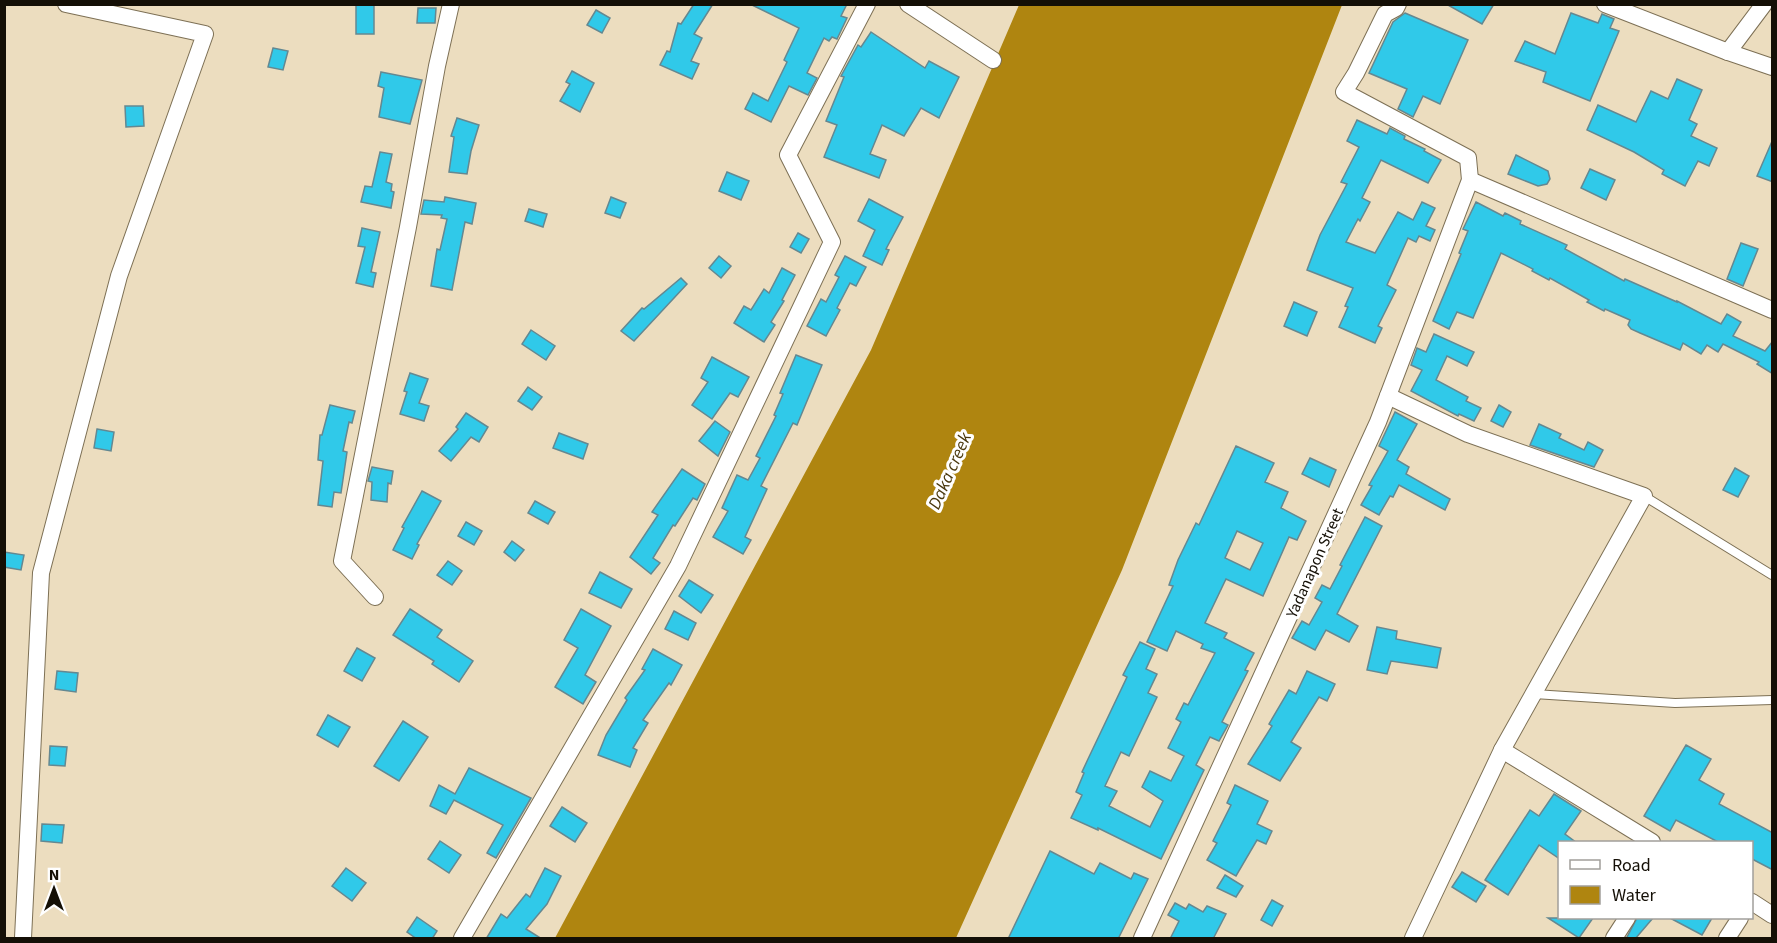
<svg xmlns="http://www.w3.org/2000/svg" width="1777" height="943" font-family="'Source Sans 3',sans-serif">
<rect width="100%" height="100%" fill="#ecddbf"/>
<!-- water -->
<path fill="#af8510" d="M1019,5h323l-220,565 -166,368h-401l316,-588z"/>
<!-- building -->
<g fill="#30c9e9" stroke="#648891" stroke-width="1.5" fill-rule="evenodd">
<rect x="356" y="4" width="18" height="30"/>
<path d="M694,4h19l-19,30 8,4 -11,23 8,3 -7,15 -32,-14 7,-14 3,1 8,-29 3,1z"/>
<path d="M750,4h97l-6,12 6,2 -10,21 -5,-2 -3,4 -5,-3 -17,35 10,5 -9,17 -19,-9 -18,36 -26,-13 8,-16 15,8 19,-39 -3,-2 15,-32z"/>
<path d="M1446,4h48l-12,20z"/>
<path d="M418,8h18l-1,15h-18z"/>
<path d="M596,10l14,8 -8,15 -15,-8z"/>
<path d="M1405,13l63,27 -28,64 -17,-8 -10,21 -15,-8 9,-20 -38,-16 24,-51z"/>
<path d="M1571,13l27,10 4,-9 12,5 -4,9 9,3 -29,70 -47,-19 3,-10 -31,-11 10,-20 30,13z"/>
<path d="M871,32l54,36 4,-7 30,16 -20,41 -18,-10 -17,28 -22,-11 -12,29 16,6 -7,18 -55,-21 13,-32 -11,-4 18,-44 -3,-1 17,-31 3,2z"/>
<path d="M273,48l15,3 -5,19 -15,-3z"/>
<path d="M572,71l22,12 -14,29 -20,-11 10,-17 -4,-2z"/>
<path d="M381,72l41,8 -12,44 -31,-7 5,-29 -6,-2z"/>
<path d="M1677,79l25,11 -13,30 8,4 -6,12 26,12 -8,18 -11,-5 -13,25 -23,-12 2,-4 -30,-18 -47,-22 11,-25 38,17 15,-31 17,8z"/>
<path d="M125,106h18l1,20 -18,1z"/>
<path d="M457,118l22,7 -8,26 -4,23 -18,-2 5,-35 -3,-1z"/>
<path d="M1357,120l30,14 3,-6 15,8 -1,3 21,10 -1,2 17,9 -13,23 -47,-23 -19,38 8,4 -10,19 -2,-2 -12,23 29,11 23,-41 15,8 9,-18 13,6 -9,18 9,4 -5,11 -11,-5 -3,6 -8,-4 -21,47 9,5 -18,36 4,2 -7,15 -36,-16 9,-20 -3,-1 8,-18 -46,-18 13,-35 27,-51 -6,-2 18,-35 -12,-6z"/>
<path d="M1773,139v43l-16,-6z"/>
<path d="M380,152l12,2 -6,28 6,2 -1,7 3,1 -3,16 -30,-6 4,-16 7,1z"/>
<path d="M1516,155l32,16 2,8 -3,5 -9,2 -30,-12z"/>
<path d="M1590,169l25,11 -9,20 -25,-12z"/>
<path d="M727,172l22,9 -8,19 -22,-9z"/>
<path d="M445,197l31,6 -4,21 -7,-2 -13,68 -21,-4 6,-37 3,1 7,-31 -6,-1 1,-3 -21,-1 3,-14 20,2z"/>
<path d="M611,197l15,6 -6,15 -15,-5z"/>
<path d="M869,199l34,18 -17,32 3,1 -7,15 -19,-9 12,-26 -17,-9z"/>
<path d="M1476,202l27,14 2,-3 16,8 -1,3 47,21 -2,4 59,32 1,-2 52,23v-1l44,23 6,-10 14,8 -8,14 32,15 8,-10v33l-16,-10 2,-2 -36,-18 -5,8 -11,-7 -6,9 -18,-11 -3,7 -40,-17 -9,-4 -3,-4 2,-5 -25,-11 -1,2 -17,-9 2,-2 -39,-22 -1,2 -17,-9 1,-2 -32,-16 -28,65 -16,-6 -8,17 -16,-8 28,-67 -2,-1 9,-22 -5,-2z"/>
<path d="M529,209l18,5 -4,13 -18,-6z"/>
<path d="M362,228l18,4 -9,40 5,1 -3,14 -17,-4 9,-36 -7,-1z"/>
<path d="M798,233l11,6 -8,14 -11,-6z"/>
<path d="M1741,243l17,6 -15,37 -16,-7z"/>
<path d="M719,256l12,10 -10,12 -12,-10z"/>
<path d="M845,256l21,11 -10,19 -6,-3 -13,25 3,2 -14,26 -19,-10 14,-27 5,3 13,-25 -4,-2z"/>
<path d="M782,268l13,7 -13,25 2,1 -13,21 4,3 -11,17 -30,-19 10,-17 7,4 13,-21 5,4z"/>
<path d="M681,278l6,6 -53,57 -13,-10 21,-23 2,1z"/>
<path d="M1294,302l23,10 -10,24 -23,-10z"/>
<path d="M531,330l24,16 -9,14 -24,-16z"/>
<path d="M1434,334l40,18 -7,14 -20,-10 -11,24 32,17 -2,4 15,7 -7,13 -15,-7 -1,2 -47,-25 11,-21 -11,-5 6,-17 9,4z"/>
<path d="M796,355l26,10 -25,60 -4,-2 -32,63 6,3 -22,48 6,3 -8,14 -30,-17 15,-26 -6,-3 15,-33 11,5 12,-22 -4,-2 20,-40 -2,-1 9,-21 -3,-1z"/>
<path d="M712,357l37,20 -11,20 -8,-4 -18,26 -20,-14 16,-23 -7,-4z"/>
<path d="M410,373l18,6 -9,24 10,3 -5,15 -24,-7 7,-22 -3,-1z"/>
<path d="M528,387l14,10 -10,13 -14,-9z"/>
<path d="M330,405l25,6 -3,12 -3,-1 -6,29 4,1 -6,41 -7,-1 -2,15 -14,-2 5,-44 -5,-1 2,-25h2z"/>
<path d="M1499,405l12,7 -8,15 -12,-6z"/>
<path d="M1395,412l22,12 -20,36 12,7 -3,7 44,25 -5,11 -46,-25 -6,12 -3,-1 -11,19 -18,-10 11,-19 -3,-1 19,-34 -9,-5z"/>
<path d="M466,413l22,14 -9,15 -8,-5 -20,24 -12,-10 19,-22 -2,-2z"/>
<path d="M715,421l15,11 -12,24 -19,-15z"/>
<path d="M1539,424l22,10 -2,4 25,12 4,-8 15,8 -9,17 -64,-22z"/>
<path d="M97,429l17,3 -3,19 -17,-3z"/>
<path d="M559,433l29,11 -5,15 -30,-11z"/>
<path d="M1236,446l38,17 -9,19 23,10 -7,16 25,13 -9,19 -8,-3 -26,59 -37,-17 -21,44 22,10 -3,5 30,15 -9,17 3,1 -26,51 6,3 -9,16 -9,-4 -14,28 8,5 -43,89 -63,-31v2l-27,-12 11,-23 -6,-3 8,-19 -2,-1 6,-13 39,-82 -4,-2 17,-33 15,7 -9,20 11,5 -9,19 9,4 -28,59 -8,-4 -16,34 12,5 -8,15 41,21 13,-26 -21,-14 8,-16 21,10 13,-25 -16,-8 13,-26 -5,-3 8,-16 4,2 27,-52 -14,-5 2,-4 -27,-13 -9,20 -20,-9 26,-56 -4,-1 9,-25 18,-37 3,2zM1237,531l26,12 -13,27 -25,-12z"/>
<path d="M1310,458l26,12 -7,17 -27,-13z"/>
<path d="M372,467l21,4 -2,13 -3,-1 -1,19 -16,-2 1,-18 -4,-1z"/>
<path d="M1735,468l14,8 -11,21 -15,-7z"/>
<path d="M682,469l23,15 -8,16 -4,-2 -18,28 -2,-1 -20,33 7,5 -9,11 -21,-17 28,-42 -6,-3z"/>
<path d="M422,491l19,10 -24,43 2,1 -7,14 -19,-9 11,-22 -2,-1z"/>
<path d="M535,501l20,11 -7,12 -20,-11z"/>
<path d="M1365,517l17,9 -45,88 21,12 -9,16 -23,-12 -11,20 -23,-12 10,-17 7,4 13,-23 -7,-4 7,-13 8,4 12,-23 -2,-1z"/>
<path d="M466,522l16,9 -8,14 -16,-9z"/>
<path d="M512,541l12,9 -9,11 -11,-9z"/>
<path d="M4,552l20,3 -3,15 -17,-3z"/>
<path d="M448,561l14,10 -10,14 -15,-10z"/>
<path d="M600,572l32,17 -11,19 -32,-15z"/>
<path d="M689,580l24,15 -12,18 -22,-17z"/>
<path d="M410,609l32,21 -5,7 36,24 -14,21 -27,-18 2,-3 -41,-26z"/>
<path d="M581,609l30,17 -26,49 11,7 -13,22 -28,-17 23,-39 -14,-8z"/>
<path d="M674,611l22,12 -8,17 -23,-11z"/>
<path d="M1377,627l20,4 -1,8 45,9 -4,20 -46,-7 -4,13 -20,-4z"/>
<path d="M357,648l18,10 -13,23 -18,-10z"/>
<path d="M653,649l29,16 -11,20 -2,-2 -26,37 5,3 -15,25 4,2 -7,17 -32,-12 8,-20 21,-35 -2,-2 20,-28 -3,-1z"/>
<path d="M57,671l21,2 -2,19 -21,-3z"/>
<path d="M1307,671l28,13 -8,17 -8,-4 -28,45 10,6 -21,33 -32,-17 24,-38 -3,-2 20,-34 7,4z"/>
<path d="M328,715l22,12 -12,20 -21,-12z"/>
<path d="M403,721l25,16 -29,44 -25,-15z"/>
<path d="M1686,745l25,14 -12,21 25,14 -5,10 54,29v37l-21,-11v-16h-32l-44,-23 -6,11 -26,-15z"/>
<path d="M50,746l17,1 -2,19 -16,-1z"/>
<path d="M469,768l62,30 -35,60 -9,-5 16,-28 -49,-25 -8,14 -16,-8 9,-21 16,9z"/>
<path d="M1235,785l33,16 -11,23 15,7 -6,13 -9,-4 -21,36 -29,-16 10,-17 -4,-2 18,-36 -4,-2z"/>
<path d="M1554,794l27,17 -16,23 12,9h-17v16l-21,-14 -31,50 -23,-15 45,-70 9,6z"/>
<path d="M562,807l25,16 -12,19 -25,-16z"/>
<path d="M42,824l22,1 -2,18 -21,-2z"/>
<path d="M440,841l21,14 -12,18 -21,-14z"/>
<path d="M1050,851l44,23 6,-11 31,16 3,-6 14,6 -30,60h-110z"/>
<path d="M346,868l20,15 -14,18 -20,-15z"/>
<path d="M545,868l16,8 -14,28 -21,25 16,10h-56l15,-25 6,4 19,-24 4,3z"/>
<path d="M1462,872l24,14 -10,16 -24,-15z"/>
<path d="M1225,875l18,11 -7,11 -19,-9z"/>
<path d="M1272,900l11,6 -11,20 -11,-6z"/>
<path d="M1175,903l11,6 3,-5 14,8 4,-6 19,8 -13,25h-43l9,-18 -11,-6z"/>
<path d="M417,917l20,14 -5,8h-15l-10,-7z"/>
<path d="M1548,918h45l-14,20z"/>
<path d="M1637,918h16l-18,21h-9z"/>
<path d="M1670,918h42l-10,17z"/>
</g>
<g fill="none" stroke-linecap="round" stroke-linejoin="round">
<defs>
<g id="service">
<path d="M1644,496l128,79"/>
<path d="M1534,694l141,9 97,-3"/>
</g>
<g id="minor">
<path d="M908,4l85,56"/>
<path d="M1605,4l123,48 44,15"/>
<path d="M1728,52l36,-48"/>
<path d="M1470,180l302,130"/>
<path d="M1388,396l80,38 176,62 -142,254 -89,188"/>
<path d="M375,597l-33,-36 66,-334 29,-161 14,-62"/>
<path d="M1502,750l150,92"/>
<path d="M1752,902l20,13"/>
<path d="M23,938l18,-365 78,-297 86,-242 -139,-30"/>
<path d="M462,938l216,-372 154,-324 -44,-87 79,-151"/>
<path d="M1142,938l236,-516 92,-242 -2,-22 -124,-66 12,-19 29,-59 11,-6 2,-4"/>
<path d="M1614,938l13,-20"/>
<path d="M1727,938l13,-20"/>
</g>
</defs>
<!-- service casing -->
<use href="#service" stroke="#7d7055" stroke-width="10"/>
<!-- minor casing -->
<use href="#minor" stroke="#7d7055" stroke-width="18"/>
<!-- service -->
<use href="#service" stroke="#fff" stroke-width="8"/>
<!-- minor -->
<use href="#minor" stroke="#fff" stroke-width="16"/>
</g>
<g text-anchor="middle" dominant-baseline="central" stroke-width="6" stroke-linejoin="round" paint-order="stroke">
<!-- street labels -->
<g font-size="16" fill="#140f06" stroke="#fff">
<text transform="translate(1315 563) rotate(-66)">Yadanapon Street</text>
</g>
<!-- water labels -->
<g font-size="18" font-style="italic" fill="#4a380d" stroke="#fff">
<text transform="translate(950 471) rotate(-66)">Daka creek</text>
</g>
</g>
<!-- border -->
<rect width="1777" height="943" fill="none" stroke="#140f06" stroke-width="12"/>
<!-- legend -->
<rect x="1558" y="841" width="195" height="78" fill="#ffffff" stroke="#a19f9b" stroke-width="1.5"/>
<rect x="1570" y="860" width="30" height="9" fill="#ffffff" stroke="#a19f9b" stroke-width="1.5"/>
<text x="1612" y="871" font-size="18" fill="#140f06">Road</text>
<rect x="1570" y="886" width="30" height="18" fill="#af8510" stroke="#a19f9b" stroke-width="1.5"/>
<text x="1612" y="901" font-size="18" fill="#140f06">Water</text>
<!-- north arrow -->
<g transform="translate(54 889)" stroke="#ffffff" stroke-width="4.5" paint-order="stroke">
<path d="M0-4.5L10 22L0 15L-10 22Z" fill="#140f06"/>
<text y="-9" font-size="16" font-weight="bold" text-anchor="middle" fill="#140f06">N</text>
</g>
</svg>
